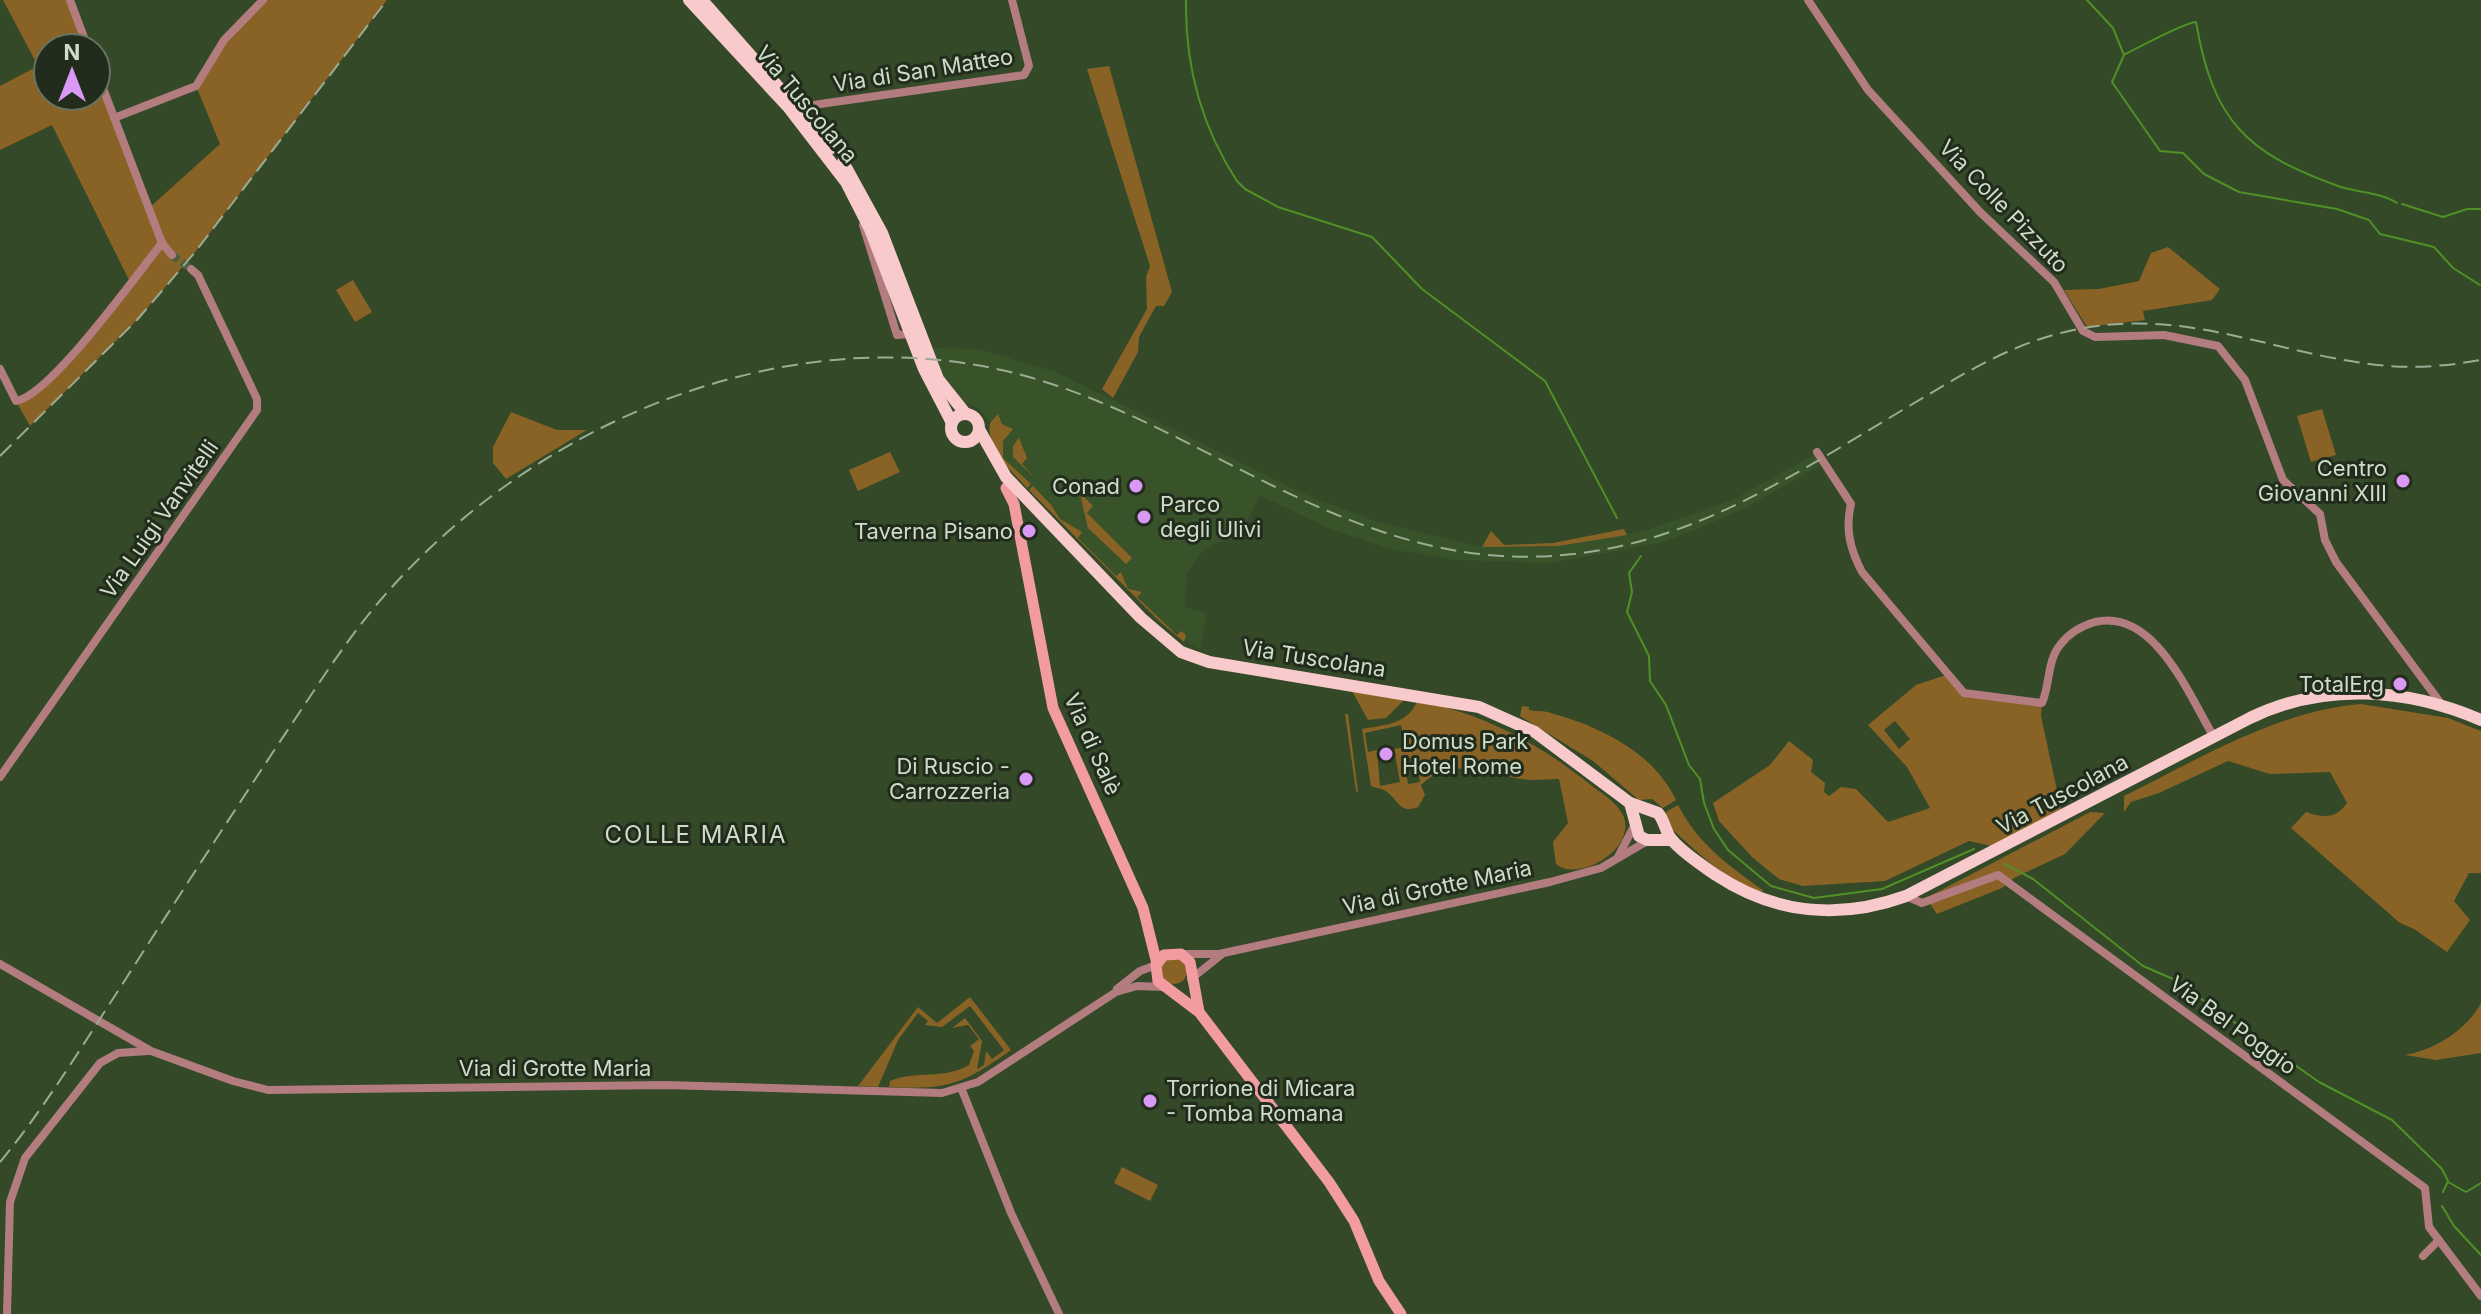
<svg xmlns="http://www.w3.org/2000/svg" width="2481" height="1314" font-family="Inter,sans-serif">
<rect width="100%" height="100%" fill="#334928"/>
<!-- built -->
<path fill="#38522a" d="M932,348l46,1 78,23 253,124 69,26 104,25 76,-1 86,-15 88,-31 86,-47 6,10 -80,46 -79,33 -113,21 -96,-3 -67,-11 -59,-20 -71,-34 -19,43 -25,5 -13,8 -15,22 -2,34 22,7 -7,36 -41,-29 -141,-142 -20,-24 -8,-19v-13l-12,-16 -17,-4 -21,-31z"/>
<!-- green -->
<g fill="#896326" fill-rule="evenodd">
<path d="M3,0h67l18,48h-40v48h48v-26l53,138 71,-64 -24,-58 28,-46 39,-40h124l-191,251 -59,69 -107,106 -14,-25 37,-23 77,-96 -78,-157 -52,25v-64l38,-20z"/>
<path d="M1109,66l63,226 -8,14h-8l-17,31 -1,15 -25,46 -11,-9 45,-80 -1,-32 4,-11 -63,-197z"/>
<path d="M2168,247l52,42 -8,11 -69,11 2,9 -58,7 -23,-37 35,-1 40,-8 12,-28z"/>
<path d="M353,280l19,32 -17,10 -19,-32z"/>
<path d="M2322,409l14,46 -25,7 -14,-46z"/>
<path d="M511,412l46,18h30l-81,49 -13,-16v-16z"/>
<path d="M998,414l4,10 11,5 -10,12v17l28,26 -4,4c-16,-18 -41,-39 -37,-65z"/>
<path d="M1019,438l8,20 -5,6 15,16 -24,-23v-11z"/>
<path d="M890,452l10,20 -42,19 -9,-21z"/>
<path d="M1033,486l19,20 8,13 22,13 -4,6 38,38 5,-4 7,17 14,3 -5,5 40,38 4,-4 5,4 -2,7 -25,-21 -130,-131z"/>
<path d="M1087,491l-2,7 8,8 -6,7 45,45 -6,6 -38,-36 -8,-34z"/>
<path d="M1624,529l3,6 -69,11 -76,1 9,-16 13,14 49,-2z"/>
<path d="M1949,674l15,19 78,10 -1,13 20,93 -70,37 -22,-5 -84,40 -82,5 -24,-7 -26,-21 -34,-37 -6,-18 57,-38 19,-24 24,19 -2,12 14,11 -1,9 5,4 12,-9 15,2 32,33 42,-14 -23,-41 -39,-42 48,-40zM1895,721l15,18 -11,10 -15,-19z"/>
<path d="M1352,691l52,9 -18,18 -18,2z"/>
<path d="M1417,701c66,12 123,43 175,85 11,8 25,17 31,29 15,34 -45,68 -67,49l-3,-22 15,-19 -9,-44c-12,0 -26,2 -38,0 -36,-6 -70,-23 -100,6l4,10 -7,12c-20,8 -19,-9 -34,-17 -4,-2 -9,-2 -13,-4l-9,-57c22,-4 47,-5 55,-28zM1401,725l4,22 -11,2 6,33 -20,4 -3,-36 -9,2 -3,-19zM1417,757l3,25 -12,2 -4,-25z"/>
<path d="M2361,704l87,14 33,13v142h-12l-15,28 16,19 -23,32 -33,-23 -14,-6 -109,-95 15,-16c17,6 30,7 41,-9l-17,-31 -60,2 -42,-13 -69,32 -28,9 -7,10v-16c75,-37 153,-85 237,-92z"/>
<path d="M1522,706l7,1v3c8,2 12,0 22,3 50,14 102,39 125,87l-13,8 -11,-9 -13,1 -46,-39 -73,-45z"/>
<path d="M1345,714h3l10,78 -2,-1z"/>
<path d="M1678,805c20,39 51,61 86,86 -27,2 -78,-50 -99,-68l1,-11z"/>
<path d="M2090,812l15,1 -40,41 -51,24 -12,10 -65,26 -11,-16z"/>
<circle cx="1174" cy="971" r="13"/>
<path d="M970,997l41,53c-48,34 -62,40 -122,37l1,-6c25,-11 54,-1 79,-16l5,-14 -4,-5 9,-7 -11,-14 -16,3 13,-10 17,23 -5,28 7,-4 2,-14 6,8 12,-9 -34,-44 -28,21 -17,-2 3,-4 -10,-8 -20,27 -20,47 -20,-1 60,-79 19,16z"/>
<path d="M2481,1003v50l-45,7 -31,-5c29,-5 62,-25 76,-52z"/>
<path d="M1122,1167l36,18 -8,16 -36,-18z"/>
</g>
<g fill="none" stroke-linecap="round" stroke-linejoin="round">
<!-- stream -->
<g stroke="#509026" stroke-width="2">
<path d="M1186,0c-1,66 15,126 51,181l8,8 33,18 94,30 50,52 123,92 72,137"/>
<path d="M2087,0l26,28 11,27 -12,27 48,69 23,2 21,21 35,18 98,17 32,11 11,14 54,13 19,21 27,17"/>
<path d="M2125,54c13,-6 60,-32 71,-32 17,99 50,131 142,164 20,7 42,6 59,17"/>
<path d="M2402,204l41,13 24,-8h14"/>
<path d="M1641,556l-12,17 3,19 -5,20 22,44 1,25 16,24 23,60 11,14 4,24 10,26 14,21 43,36 43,12 68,-9 92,-40"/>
<path d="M2005,864l28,15 110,87 30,13 146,103 73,38 50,49 6,12 -5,11"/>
<path d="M2448,1182l18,10 15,-9"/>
<path d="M2442,1206l12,20 27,29"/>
</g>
<!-- minor-tunnel -->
<path stroke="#4a5f40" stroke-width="8" stroke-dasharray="8 4" stroke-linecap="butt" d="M172,255l19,14"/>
<!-- minor -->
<g stroke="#b37c7f" stroke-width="8">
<path d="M70,0l18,48"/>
<path d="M1808,0l60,90 112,122 74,70 29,49 12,6 69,-2 54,11 27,34 38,100 37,34 5,26 11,22 106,143"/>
<path d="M96,70l66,173 10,12"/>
<path d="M799,107l225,-32 5,-9 -17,-66"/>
<path d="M114,118l82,-32 28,-46 39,-40"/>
<path d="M863,225l34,110 14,-1"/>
<path d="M0,369l16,32c34,-5 121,-127 146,-158"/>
<path d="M1817,452l34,52c-6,25 -1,45 11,68l102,121 78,10c8,-18 5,-42 18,-58 9,-12 21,-19 35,-23 60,-14 94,74 119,115"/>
<path d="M0,777l257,-367v-11l-59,-124 -7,-6"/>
<path d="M1618,857l16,-31"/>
<path d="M1906,896l16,7 76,-28 427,313 4,39 52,69"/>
<path d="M1182,954h37l331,-72 51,-14 48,-28"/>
<path d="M0,964l151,87 82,30 35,9 397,-5 277,8 36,-11 138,-90 21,-6 29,1"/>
<path d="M1191,979l30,-24"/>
<path d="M1117,989l23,-18 16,-6"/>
<path d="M962,1090l49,123 48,101"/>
<path d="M2423,1256l16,-16"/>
<path d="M7,1314l3,-112 15,-44 75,-95 18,-10 30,-2"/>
</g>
<!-- secondary -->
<g stroke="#f29ca1" stroke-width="11">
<path d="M1006,488l8,16 39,204 90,200 14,56"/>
<path d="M1199,1012l-9,-50 -9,-8 -17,1 -8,10 2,16 41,31 130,170 25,39 25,60 22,33"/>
</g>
<!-- primary -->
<g stroke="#f8cacc" stroke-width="12">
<path d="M689,0l100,108 57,74 24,47 54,140 28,54"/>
<path d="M702,0l130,148"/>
<path d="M843,162l39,71 56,146 27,34"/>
<circle cx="965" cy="428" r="14"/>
<path d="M980,431l26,46 135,141 40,34 28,10 270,45 56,25 95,71 28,10c7,8 7,19 14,27 12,14 30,25 44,35 59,39 124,45 190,21l344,-178c74,-36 157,-30 231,2"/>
<path d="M1630,803l9,33 8,4h25"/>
</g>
<!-- rail -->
<g stroke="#9bac94" stroke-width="2" stroke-dasharray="16 8" stroke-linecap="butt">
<path d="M0,456l137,-136 59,-69 191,-251"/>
<path d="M0,1162c44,-53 80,-113 118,-171 53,-83 107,-166 161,-248 36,-53 70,-109 113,-156 82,-91 191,-162 307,-199 100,-32 204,-41 307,-17 174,41 313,174 496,185 162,9 277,-73 409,-151 47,-28 93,-57 146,-71 120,-32 207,18 321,31 34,4 69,1 103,-5"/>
</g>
</g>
<!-- markers -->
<g fill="#db99f6" stroke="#222c1d" stroke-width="3">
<circle cx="2403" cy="481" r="8"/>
<circle cx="1136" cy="486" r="8"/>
<circle cx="1144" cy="517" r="8"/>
<circle cx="1029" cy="531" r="8"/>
<circle cx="2400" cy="684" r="8"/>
<circle cx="1386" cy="754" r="8"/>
<circle cx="1026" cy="779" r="8"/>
<circle cx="1150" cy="1101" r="8"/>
</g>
<g text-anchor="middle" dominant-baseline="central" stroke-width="6" stroke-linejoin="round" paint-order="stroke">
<!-- street labels -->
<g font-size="22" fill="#cedcc8" stroke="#222c1d">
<text transform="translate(923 70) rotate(-9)">Via di San Matteo</text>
<text transform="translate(807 104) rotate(50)">Via Tuscolana</text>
<text transform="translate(2004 206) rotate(46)">Via Colle Pizzuto</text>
<text transform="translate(159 519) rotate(-55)">Via Luigi Vanvitelli</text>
<text transform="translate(1314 658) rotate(9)">Via Tuscolana</text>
<text transform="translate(1093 744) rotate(66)">Via di Salè</text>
<text transform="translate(2062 794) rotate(-28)">Via Tuscolana</text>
<text transform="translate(1437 887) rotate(-12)">Via di Grotte Maria</text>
<text transform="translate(2233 1025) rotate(36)">Via Bel Poggio</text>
<text x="555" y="1068">Via di Grotte Maria</text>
</g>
<!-- poi labels -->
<g font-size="22" fill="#cedcc8" stroke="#222c1d" text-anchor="end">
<text x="2387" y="468">Centro<tspan x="2387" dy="25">Giovanni XIII</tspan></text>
<text x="1120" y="486">Conad</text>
<text x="1160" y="504" text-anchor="start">Parco<tspan x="1160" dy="25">degli Ulivi</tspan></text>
<text x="1013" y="531">Taverna Pisano</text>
<text x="2384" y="684">TotalErg</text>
<text x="1402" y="741" text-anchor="start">Domus Park<tspan x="1402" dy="25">Hotel Rome</tspan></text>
<text x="1010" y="766">Di Ruscio -<tspan x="1010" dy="25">Carrozzeria</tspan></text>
<text x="1166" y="1088" text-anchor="start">Torrione di Micara<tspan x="1166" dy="25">- Tomba Romana</tspan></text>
</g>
<!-- neighbourhood labels -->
<g font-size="24" letter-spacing="2" fill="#cedcc8" stroke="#222c1d">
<text x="696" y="834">COLLE MARIA</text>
</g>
</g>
<!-- north arrow -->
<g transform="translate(72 72)"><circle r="38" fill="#222c1d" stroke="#677261" stroke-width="2"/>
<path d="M0-6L14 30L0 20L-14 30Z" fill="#db99f6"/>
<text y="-12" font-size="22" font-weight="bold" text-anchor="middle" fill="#cedcc8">N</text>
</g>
</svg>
